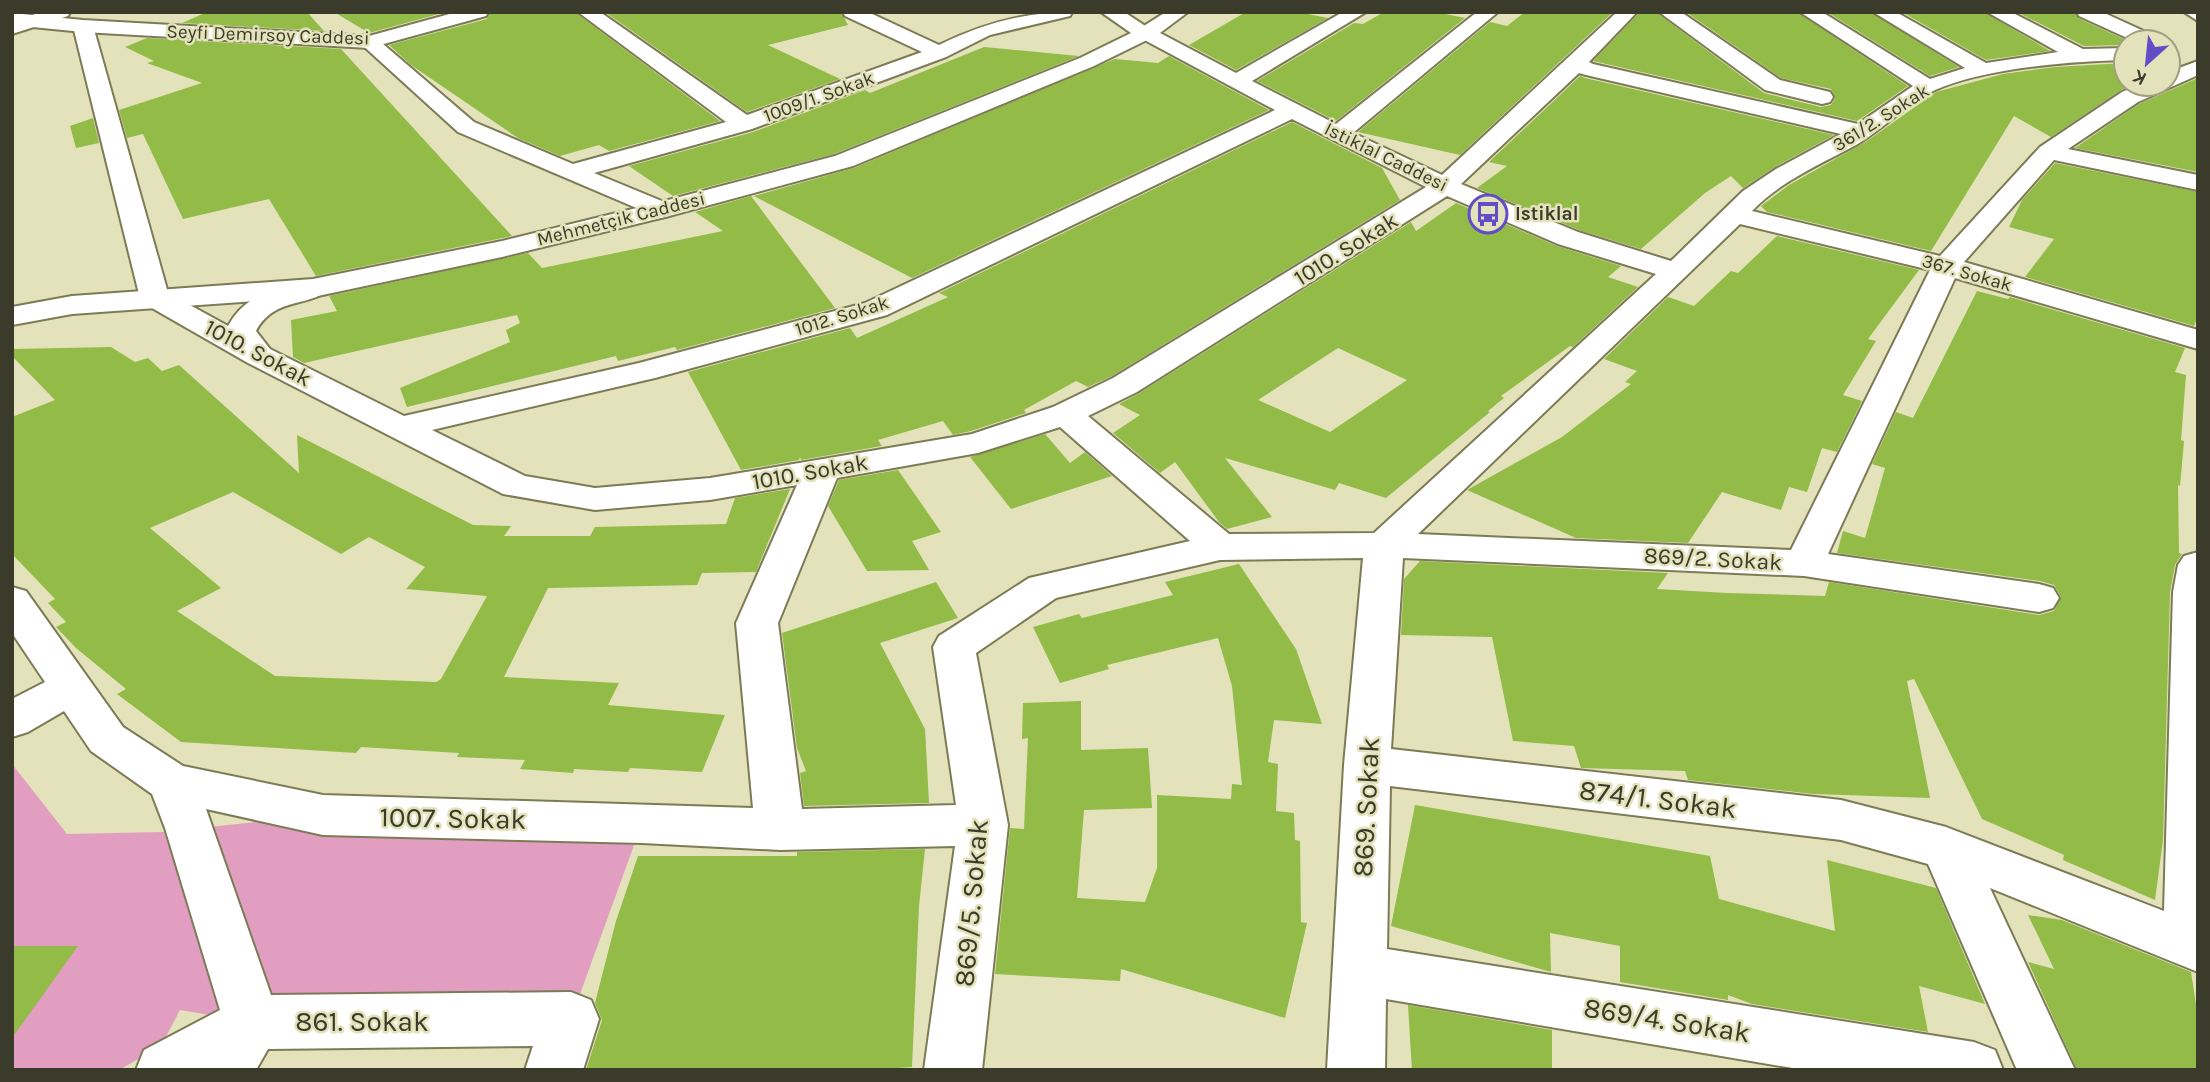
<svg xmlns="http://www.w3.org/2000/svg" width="2210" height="1082" font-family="Karla,sans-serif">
<rect width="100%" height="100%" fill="#e3e2ba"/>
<!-- green -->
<path fill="#e19ec1" d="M12,764l55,70 95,-2 161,-17 319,8 -71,196 -319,3 -72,-12 -19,36 -42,24h-107z"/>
<!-- building -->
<g fill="#92bb47" fill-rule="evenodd">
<path d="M207,12h100l17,19 -142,-8z"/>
<path d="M334,12h112l-77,21z"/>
<path d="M490,12h85l145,109 -111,30 -10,-6 -39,11 -42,-18 -107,-73 -22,-20 98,-26z"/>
<path d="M605,12h236l7,13 -80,20 72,34 -93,33z"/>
<path d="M1246,12h52l30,6 -92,52 -47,-25z"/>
<path d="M1384,12h52l29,6 -129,103 -79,-40 97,-58 9,1z"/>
<path d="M1525,12h88l-153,143 -102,-23 132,-110 17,4z"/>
<path d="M1640,12h16l108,81 57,14 10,-2 4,-7 -4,-9 -50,-11 -95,-66h111l111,74 -51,35 -264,-60z"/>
<path d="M1827,12h43l89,55 -29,9z"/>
<path d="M1902,12h82l66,39 -64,9z"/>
<path d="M2017,12h58l3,6 52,24h-4v3l-42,1z"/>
<path d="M147,38l194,11 171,187 -196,40 -47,-77 -86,20 -40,-85 -16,4 -8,-28 83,-27 -55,-20 7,-2 -29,-14z"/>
<path d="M984,47l95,9 -245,98 -161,42 -44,-30 124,-34 112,-42 5,3z"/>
<path d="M1169,56l100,54 -357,168 -158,-82 100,-28 261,-109 43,4z"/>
<path d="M2126,63v21h8l-13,6 -70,47 -37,-21 -83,135 -164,-39 -6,-6 28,-21 78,-44 69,-49 67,-18 52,-7z"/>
<path d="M1580,76l5,2 249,57 -59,32 -32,21 -12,-12 -26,17 -64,56 -62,-19 -102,-42 30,-22 -18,-4z"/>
<path d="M2198,78v94l-123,-24 64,-44z"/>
<path d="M93,118l6,25 -23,5 -6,-22z"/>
<path d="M1292,122l90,46 18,32 -288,176 -24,11 -12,-6 -52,29 2,3 -55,18 -18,4 -10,-14 -65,19 4,6 -81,14 -1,-3 -1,3 -58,10 -53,-98 162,-44 7,10 91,-41 -9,-4z"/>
<path d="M2055,163l143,29v124l-4,10 -169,-49 29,-38 -45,-12 13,-27z"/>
<path d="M751,196l84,112 -158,42 -2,-3 -57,14 -2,-5 -209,51 -7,-19 110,-46 -4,-12 14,-7 -3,-8 -213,48 -11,-6 -2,-37 46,-9 -8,-15 199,-43 14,15 181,-37 -28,-19z"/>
<path d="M1456,203l101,43 64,20 -13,11 30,10 -65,60 -3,-1 -69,50 3,2 -16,13 2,1 -104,86 -47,-15 -4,7 -110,-32 47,59 -45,12 -8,-7 -44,-60 -15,11 -47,-40 27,-18 -21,-11 19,-10 273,-172 5,9zM1338,348l69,32 -77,52 -72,-32z"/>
<path d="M1777,236l142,34 -51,69 8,2 -33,54 19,6 -25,51 -15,-4 -15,44 -18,-5 -8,23 -59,-18 -34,51 -112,-5 -109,-48 95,-53 69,-53 -6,-2 12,-11 -33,-12 64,-62 26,9 37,-35 7,2z"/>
<path d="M1977,291l31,8 2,-2 175,51 -10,24 11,3 -5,65 3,1 -4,45 -2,-1 1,68 3,1 -7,11 -5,27 -7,248 -8,60 -92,-40 1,-5 -82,-36 -68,-140 -7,2 23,117 -116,-4 -126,-14 -3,-9 -104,-3 -7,-22 -61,-5 -21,-104 -91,-2 3,-56 16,-18 248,12 -11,16 70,4 98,3 4,-14 210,33 15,-4 7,-14 -7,-12 -14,-4 -203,-28 6,-22 22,7 20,-70 -13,-4 24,-52 17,6z"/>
<path d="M111,347l24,15 13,-4 14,13 17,-6 120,108 -2,-38 176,90 38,1 -7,10h86l5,-9 131,-3 9,-26 55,-9 -34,83 -54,1 -5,12 -149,3 -44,89 115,6 -11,22 117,10 -23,57 -72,-4 -2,4 -54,-3 -1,4 -53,-4 5,-9 -68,-3 2,-4 -98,-6 -5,6 -175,-11 -64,-48 9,-5 -50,-41 -20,-21 10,-5 -18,-19 7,-4 -43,-45v-137l43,-17 -43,-44v-7zM233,492l108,62 28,-17 56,30 -19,22 81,7 -46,83 -5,3 -161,-6 -98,-65 44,-23 -71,-60z"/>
<path d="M1045,434l25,29 15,-11 27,24 -101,33 -41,-52z"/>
<path d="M898,470l43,62 -29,9 17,29 -62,1 -39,-65 11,-26z"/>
<path d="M1239,564l57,85 26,75 -48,-4 -6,42 10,2 -2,47 18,2 1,27 5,1 1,81 6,1 -22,95 -164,-49 -1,12 -125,-7 15,-146 14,1 4,-91 -6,1 1,-36 58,-2v49l67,-2 4,60 -68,2 -7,88 68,4 12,-34v-73l74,4 1,-15 10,1 -10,-99 -14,-48 -111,27 2,4 -49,14 -27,-56 46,-13 3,4 91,-23 -8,-13z"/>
<path d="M936,582l22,36 -78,25 45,86 4,74 -125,3 -4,-33 6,-2 -9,-23 -15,-115z"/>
<path d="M1415,805l295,51 9,43 116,32 -8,-71 109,28 49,116 -66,-18 9,46 -176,-28 -24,-9v5l-108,-18v-36l-70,-13 1,39 -160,-46z"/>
<path d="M925,849l-6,57 -7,161 -44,3h-282l16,-50 -7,-17 21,-82 22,-65h159v-4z"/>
<path d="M2028,915l34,5 129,52 7,45v53h-121l-49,-108 26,7z"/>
<path d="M12,946h66l-66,92z"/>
<path d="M1408,1005l144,25v40h-140z"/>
</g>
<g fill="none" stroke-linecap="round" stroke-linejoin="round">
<defs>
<g id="minor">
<path d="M41,12h29l-2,4 -56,18v-12z"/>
<path d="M578,12h22l147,103 175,-63 -77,-36 -2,-4h25l71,33c43,-21 85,-33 133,-33l-2,4 -80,19 -44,22 -194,72 -158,44 75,31 4,6 -4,6 -9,2 -202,-86 -99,-90 3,-4h14l98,84 99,42 153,-42z"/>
<path d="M1166,12h22l-28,21 76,40 107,-61h23l-114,69 84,43 141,-112h21l-145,121 89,42 175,-163h20l-48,50 4,2 265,60 55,-38 -113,-74h22l108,67 35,-11 -92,-56h23l90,51 72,-11 -71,-40h24l72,37 43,-1v12c-53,1 -142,8 -191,30 -26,12 -53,40 -79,55 -35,19 -77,37 -104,66l188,45 100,-109 82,-55 19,-8h27v-12l30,-11v14l-60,27 -70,47 130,26v15l-144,-30 -90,102 234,68v19l-243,-71 -127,276 211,30 14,4 6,10 -6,10 -14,4 -235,-36 -401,-18 -12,191 450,51 105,27 218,84 9,-319 5,-27 6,-9 14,-4v420l-208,-84 85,182h-58l-89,-206 -87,-24 -451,-54 -3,163 587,93 21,8 8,20h-199l-418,-71 -1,71h-58l17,-305 19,-207 -143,2 -164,38 -80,55 32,172 -26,245h-58l31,-224 -175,4 -138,-7 -319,-8 -117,-26 65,186 300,-3 20,8 8,19 -16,51h-58l8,-24 -265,3 -12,21h-120l8,-20 76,-40 -55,-182 -13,-34 -61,-43 -27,-40 -36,21 -16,5v-38l33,-17 -33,-49v-46l14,4 97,136 60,39 140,29 430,13 -17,-185 61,-138 -87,15 -115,10 -92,-16 -255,-131 -103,-59 -5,-6 -67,-272 3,-4h14l3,4 75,267 60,33c14,-26 35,-34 63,-41 12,-3 20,-6 32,-3l5,6c-14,20 -53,7 -72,43l14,18 134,67 235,-53 226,-60 410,-193 -136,-73 -3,-4 3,-4zM1579,73l7,2 255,59 -65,35 -33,22 -72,70 -93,-29 -117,-48zM1292,119l134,68 -313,191 -60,29 -81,27 -262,44 -115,10 -70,-12 -93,-46 223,-52 232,-63zM1447,196l111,48 98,30 -282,259 -145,1 -141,-118 49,-24zM1740,224l190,46 -139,280 -373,-16zM1060,427l130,114 -161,37 -90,58 -6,11 23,158 -154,4 -24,-186 59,-145 141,-25z"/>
<path d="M1659,12h22l99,68 50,12 3,5 -3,5 -8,2 -57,-14z"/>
<path d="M2077,12h25l57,26 3,4h-26l-57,-26z"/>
<path d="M2184,12h14v9z"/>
</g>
<g id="major">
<path d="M457,12h31l-2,4 -117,32 -286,-16 -71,-7v-12l71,7 286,16z"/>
<path d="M1101,12h23l32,21 -3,4 -59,29 -241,100 -184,50 -167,41 -189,40 -241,17 -60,11v-18l60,-11 241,-17 189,-38 151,-37 182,-48 245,-98 51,-25z"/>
</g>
</defs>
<!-- minor casing -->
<use href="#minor" stroke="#7c7b56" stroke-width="4"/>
<!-- major casing -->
<use href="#major" stroke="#7c7b56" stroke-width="4"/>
<!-- minor -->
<use href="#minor" fill="#fff" fill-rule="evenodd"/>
<!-- major -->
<use href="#major" fill="#fff" fill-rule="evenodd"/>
</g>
<!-- icons -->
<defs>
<symbol id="bus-ring" viewBox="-11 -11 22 22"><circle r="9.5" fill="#e3e2ba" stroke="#634dc6" stroke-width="1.5"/><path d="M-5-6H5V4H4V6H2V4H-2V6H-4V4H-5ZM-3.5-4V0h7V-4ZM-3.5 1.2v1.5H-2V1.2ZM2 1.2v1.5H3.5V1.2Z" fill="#634dc6"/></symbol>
</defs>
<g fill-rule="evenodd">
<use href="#bus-ring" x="1466" y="192" width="44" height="44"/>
</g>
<g text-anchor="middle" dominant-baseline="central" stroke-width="5" stroke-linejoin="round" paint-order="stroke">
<!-- far-street labels -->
<g font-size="19" fill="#3b3b2b" stroke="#e3e2ba">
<text transform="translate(268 35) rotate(2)">Seyfi Demirsoy Caddesi</text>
<text transform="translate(819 97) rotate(-20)">1009/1. Sokak</text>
<text transform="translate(1881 118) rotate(-32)">361/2. Sokak</text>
<text transform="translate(1386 157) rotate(26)">İstiklal Caddesi</text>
<text transform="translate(621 219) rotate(-14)">Mehmetçik Caddesi</text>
<text transform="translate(1967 273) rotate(16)">367. Sokak</text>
<text transform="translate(842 316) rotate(-17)">1012. Sokak</text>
</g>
<!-- far-poi labels -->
<g font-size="19" font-weight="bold" fill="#3b3b2b" stroke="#e3e2ba" text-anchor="start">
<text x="1515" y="214">Istiklal</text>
</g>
<!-- street labels -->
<g font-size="23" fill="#3b3b2b" stroke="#e3e2ba">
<text transform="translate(1346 249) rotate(-32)">1010. Sokak</text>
<text transform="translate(258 353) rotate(28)">1010. Sokak</text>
<text transform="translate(810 472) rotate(-10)">1010. Sokak</text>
<text transform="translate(1713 559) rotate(3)">869/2. Sokak</text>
</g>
<!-- near-street labels -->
<g font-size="28" fill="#3b3b2b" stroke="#e3e2ba">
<text transform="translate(1658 799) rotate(7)">874/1. Sokak</text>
<text transform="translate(1366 807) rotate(-87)">869. Sokak</text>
<text transform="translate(453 818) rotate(1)">1007. Sokak</text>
<text transform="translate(971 903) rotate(-85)">869/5. Sokak</text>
<text transform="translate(1667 1020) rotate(9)">869/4. Sokak</text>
<text x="362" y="1021">861. Sokak</text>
</g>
</g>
<!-- border -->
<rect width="2210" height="1082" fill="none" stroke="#3b3b2b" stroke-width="28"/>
<!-- north arrow -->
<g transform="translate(2147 63) rotate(207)"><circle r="33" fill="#e3e2ba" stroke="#a09f81" stroke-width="2"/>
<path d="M0-5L12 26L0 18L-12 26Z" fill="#634dc6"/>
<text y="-10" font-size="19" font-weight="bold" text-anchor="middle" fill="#3b3b2b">K</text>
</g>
</svg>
